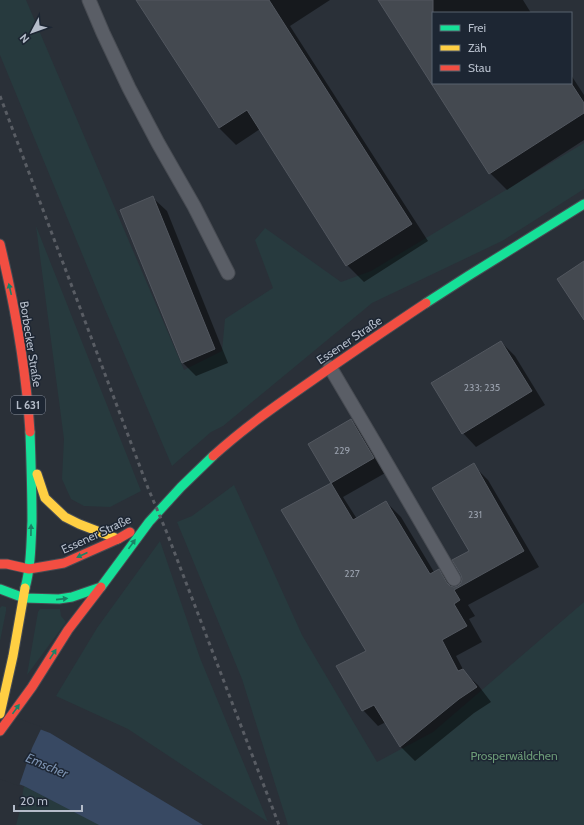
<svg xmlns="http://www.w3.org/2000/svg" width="584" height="825" font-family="Cabin,sans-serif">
<rect width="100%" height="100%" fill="#2a3038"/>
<!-- green -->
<g fill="#273a3e">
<path d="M0,0h26l158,370 38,-19 3,-32 48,-31 -18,-48 10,-12 76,54 30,-11 213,-128v46l-82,52 -130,62 -149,123 -12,6 -39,34 -70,-164 -102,-247z"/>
<path d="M36,226l105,265 -31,16 -26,-1 -13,-7 -9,-20 2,-40z"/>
<path d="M234,485l68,150 75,127 56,-30 151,-130v223h-296l-46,-146 -65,-157 15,-6z"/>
<path d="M160,541l40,117 68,164 -140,-93 -72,-33 41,-68z"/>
<path d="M2,606l4,1v4l-6,30v-33z"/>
<path d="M40,609h20l1,7 5,6 -39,53 11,-63z"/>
<path d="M24,786l69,35 6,4h-83l3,-11z"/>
</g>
<!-- water -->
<path fill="#384963" d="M0,714l50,19 153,92h-104l-75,-39 -24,-9z"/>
<!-- pier -->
<path fill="#2a3038" d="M0,712l42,15 -10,21 -13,38 -19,-7z"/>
<!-- shadow -->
<g fill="#0007">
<path d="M138,0h192l-40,26 138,215 -64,41 -17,-17 -87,-136 -24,16 -17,-17z"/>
<path d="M379,0h144l8,13h-98v70h138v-8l13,20v45l-77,50 -17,-17z"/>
<path d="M153,198l14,13 61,152 -32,13 -14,-14z"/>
<path d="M501,342l14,14 30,49 -69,42 -13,-14z"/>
<path d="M351,420l14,14 22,38 -44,25 14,22 29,-17 15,15 33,55 5,-2 15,15 1,3 7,-4 8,-33 3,-86 15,15 51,87 -71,38 7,11 -6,3 13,23 -26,14 9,17 13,12 13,17 -17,11 -59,48 -15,-15 -14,-24 -8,4 -15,-16 -25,-43 30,-16 -85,-140 49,-28 -23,-38z"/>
</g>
<!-- building -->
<g fill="#444950" stroke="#52575f">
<path d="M136,0h133l143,224 -66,42 -99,-156 -28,18z"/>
<path d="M378,0h55v83h138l13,20v10l-95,61z"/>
<path d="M153,196l62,153 -33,14 -62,-153z"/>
<path d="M584,261v59l-27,-41z"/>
<path d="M501,341l31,50 -70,43 -31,-51z"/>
<path d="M351,419l23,39 -43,25 -23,-39z"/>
<path d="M474,463l50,88 -70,39 6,10 -6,4 13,22 -25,14 16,31 5,-2 14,18 -18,12 -59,48 -26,-42 -12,6 -26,-45 30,-15 -85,-141 50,-27 22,37 33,-19 44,73 9,-5 8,14 3,3 4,1 4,-1 3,-3 1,-4 -1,-4 -9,-15 17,-9 -37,-63z"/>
</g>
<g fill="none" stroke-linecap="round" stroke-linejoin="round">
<defs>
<g id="lane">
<path d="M89,0l14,33 26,55 29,55 36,63 34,67"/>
<path d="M330,367l46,78 78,134"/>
</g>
<g id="fast">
<path d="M426,303l42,-27 116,-72"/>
<path d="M25,588c6,-22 6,-45 7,-67 0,-30 -1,-60 -2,-89"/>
<path d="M0,589l24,9 35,1 13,-2 29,-10 48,-65 32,-35 32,-31"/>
</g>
<g id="slow">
<path d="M37,474l8,24 20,19 14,7 39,15"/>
<path d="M0,714l13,-58 12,-68"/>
</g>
<g id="jam">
<path d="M0,244c15,62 26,124 30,188"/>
<path d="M213,456c33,-30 68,-54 104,-79 36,-25 73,-50 109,-74"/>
<path d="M0,564h7l22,5 35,-6 54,-24 12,-7"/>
<path d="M0,731l32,-44 36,-57 33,-43"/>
</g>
</defs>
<!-- lane casing -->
<use href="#lane" stroke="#484c53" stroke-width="15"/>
<!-- fast casing -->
<use href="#fast" stroke="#484c53" stroke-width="11"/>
<!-- slow casing -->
<use href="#slow" stroke="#484c53" stroke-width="11"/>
<!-- jam casing -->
<use href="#jam" stroke="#484c53" stroke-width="11"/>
<!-- lane -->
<use href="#lane" stroke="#5a5e66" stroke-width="13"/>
<!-- fast -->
<use href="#fast" stroke="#16e098" stroke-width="9"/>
<!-- slow -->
<use href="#slow" stroke="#ffcf43" stroke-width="9"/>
<!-- jam -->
<use href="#jam" stroke="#f24e42" stroke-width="9"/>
<!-- rail -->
<path stroke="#595d64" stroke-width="3" stroke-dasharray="4 4" stroke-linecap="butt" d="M0,96l148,392 19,45 112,292"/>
</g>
<!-- one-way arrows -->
<defs><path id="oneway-solid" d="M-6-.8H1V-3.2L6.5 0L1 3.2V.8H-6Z"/></defs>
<g fill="#1a8366">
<use href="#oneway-solid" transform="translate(10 289) rotate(-103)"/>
<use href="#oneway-solid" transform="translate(31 530) rotate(-89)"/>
<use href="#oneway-solid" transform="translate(132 544) rotate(-54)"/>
<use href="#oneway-solid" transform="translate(82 555) rotate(156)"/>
<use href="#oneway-solid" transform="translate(62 599) rotate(-6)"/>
<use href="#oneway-solid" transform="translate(53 654) rotate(-57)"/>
<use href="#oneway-solid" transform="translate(16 709) rotate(-54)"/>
</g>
<g text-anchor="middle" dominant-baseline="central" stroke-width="3" stroke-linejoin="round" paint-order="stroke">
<!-- number labels -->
<g font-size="10" fill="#989fab">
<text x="482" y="387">233; 235</text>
<text x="342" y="450">229</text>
<text x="475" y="514">231</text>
<text x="352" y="573">227</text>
</g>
<!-- shield labels -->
<rect fill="#1d2633" stroke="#878f9c" stroke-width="1" x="11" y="396" width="34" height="18" rx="3"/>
<g font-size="11" font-weight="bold" fill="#b4bcc9">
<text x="28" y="405">L 631</text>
</g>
<!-- street labels -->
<g font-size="12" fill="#b4bcc9" stroke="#1d2633">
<text transform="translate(349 340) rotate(-34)">Essener Straße</text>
<text transform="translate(31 344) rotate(81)">Borbecker Straße</text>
<text transform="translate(96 534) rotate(-25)">Essener Straße</text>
</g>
<!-- park labels -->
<g font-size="12" fill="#6b9a76" stroke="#1d2633">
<text x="514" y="755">Prosperwäldchen</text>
</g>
<!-- water labels -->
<g font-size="13" font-style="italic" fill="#7c92b1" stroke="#1d2633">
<text transform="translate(47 765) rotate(23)">Emscher</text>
</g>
</g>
<!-- legend -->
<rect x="432" y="12" width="140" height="72" fill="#1d2633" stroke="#59626f"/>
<rect x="440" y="25" width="20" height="6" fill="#16e098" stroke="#59626f"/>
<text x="468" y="32" font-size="12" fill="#b4bcc9">Frei</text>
<rect x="440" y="45" width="20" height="6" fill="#ffcf43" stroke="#59626f"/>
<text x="468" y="52" font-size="12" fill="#b4bcc9">Zäh</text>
<rect x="440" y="65" width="20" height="6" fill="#f24e42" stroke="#59626f"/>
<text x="468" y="72" font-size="12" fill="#b4bcc9">Stau</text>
<!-- north arrow -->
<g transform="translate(32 32) rotate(229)" stroke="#1d2633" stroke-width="3" paint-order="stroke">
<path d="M0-3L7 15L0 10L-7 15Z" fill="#b4bcc9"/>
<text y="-6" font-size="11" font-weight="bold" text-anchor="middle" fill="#b4bcc9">N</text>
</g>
<!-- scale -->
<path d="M14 805v6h68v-6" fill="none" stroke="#b4bcc9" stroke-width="2"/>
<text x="20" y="805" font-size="12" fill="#b4bcc9" stroke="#1d2633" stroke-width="3" paint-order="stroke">20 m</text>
</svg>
